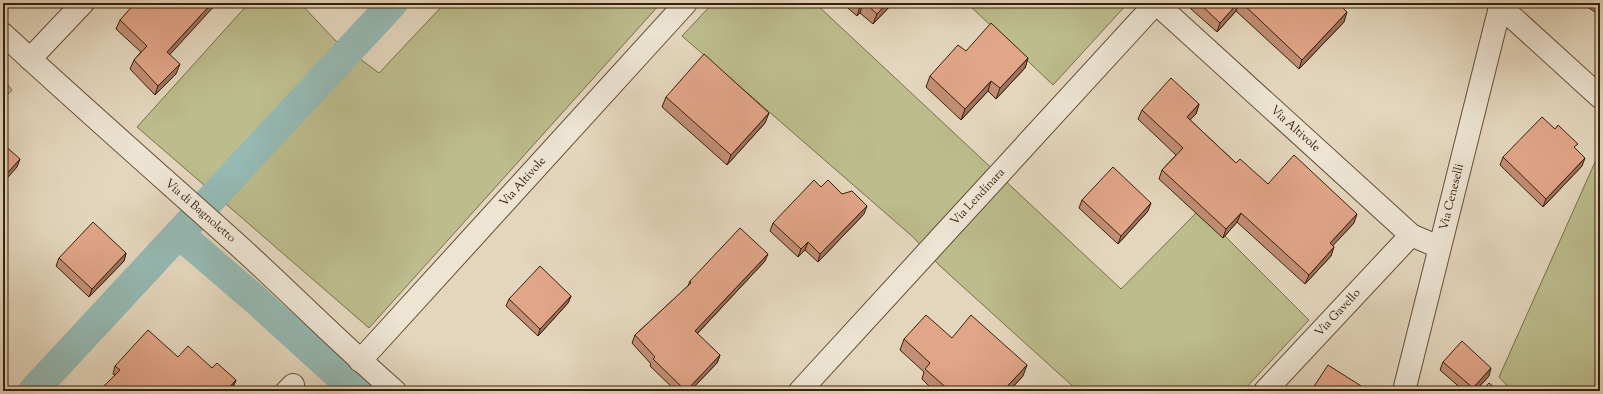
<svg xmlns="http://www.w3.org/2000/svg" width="1603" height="394" font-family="'Sorts Mill Goudy',serif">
<rect width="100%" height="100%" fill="#e4d6bd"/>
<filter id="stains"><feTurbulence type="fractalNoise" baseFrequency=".005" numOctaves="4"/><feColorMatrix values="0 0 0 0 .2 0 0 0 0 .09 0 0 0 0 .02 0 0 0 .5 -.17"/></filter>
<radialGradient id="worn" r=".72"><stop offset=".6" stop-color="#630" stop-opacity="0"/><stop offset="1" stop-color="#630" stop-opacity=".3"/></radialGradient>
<!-- green -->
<g fill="#bcbc8c" stroke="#7a6e4b">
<path d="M249,3h51l36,38 43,32 66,-70h213l2,1 -291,324 -232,-201z"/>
<path d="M713,3h102l306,286 78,-79 110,110 -66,71h-165l-138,-125 -27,-29 -231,-201z"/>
<path d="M967,3h161l-75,82z"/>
<path d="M3,79l9,11 -9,10z"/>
<path d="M1600,151v227l-9,13h-79l-13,-14z"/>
</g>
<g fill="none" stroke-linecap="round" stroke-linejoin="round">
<!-- canal -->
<g stroke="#95b9b3" stroke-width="30">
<path d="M179,234l77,66 100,91"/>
<path d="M33,391l360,-388"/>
</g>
<defs>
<g id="street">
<path d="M1500,6l100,91"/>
<path d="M3,34c75,69 151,136 227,204 56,50 108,104 165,153"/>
<path d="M30,59l53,-56"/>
<path d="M360,361l326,-358"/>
<path d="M287,391l6,-6"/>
<path d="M800,391l356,-388 255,232 28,12"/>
<path d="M1265,391l146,-156"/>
<path d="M1404,391l97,-388"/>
</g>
</defs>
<!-- street casing -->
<use href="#street" stroke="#644e37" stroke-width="24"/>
<!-- street -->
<use href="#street" stroke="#ede4d4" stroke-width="22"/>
</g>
<!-- wall -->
<g fill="#c28e75" stroke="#39200a">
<path d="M842,3h51l-20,21 -13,-11 -3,3z"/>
<path d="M1193,3h145l6,19 -45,47 -63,-58 -19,21 -26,-23z"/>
<path d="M1581,3h19v12z"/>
<path d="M120,20l50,35 6,19 -21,21 -25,-26 4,-9 7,-8 -25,-23z"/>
<path d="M966,51l62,7 -3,10 -29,31 -8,-8 -27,29 -35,-33 4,-11z"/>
<path d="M666,97l99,26 -38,42 -65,-58z"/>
<path d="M1199,104l-3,10 -6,6 46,43 32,21 86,39 -21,22 -2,11 -26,28 -68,-62 -14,16 -64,-59 3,-9 14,-15 -38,-36 4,-9z"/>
<path d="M1576,149l6,17 -39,41 -43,-42 3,-8z"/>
<path d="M821,187l43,27 -46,48 -13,-12 -7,7 -28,-26 3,-8z"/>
<path d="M1082,200l66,11 -30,33 -39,-36z"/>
<path d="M126,253l-2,8 -35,36 -33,-31 3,-8z"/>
<path d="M765,261l-68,73 23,21 -3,8 -27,28h-14l-26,-25 1,-2 -19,-21 3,-8 53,-49 2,-5z"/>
<path d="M571,296l-3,7 -30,33 -32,-30 3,-7z"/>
<path d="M952,338l71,38 -14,15h-75l-12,-12 2,-7 -24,-22 4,-11z"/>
<path d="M178,357l34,11 24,12 -3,7 -3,4h-131l16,-16 -2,-1 2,-8z"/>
<path d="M1443,362l46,14 -14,15h-11l-24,-21z"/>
</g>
<!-- shaded-wall -->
<g fill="#9e745f" stroke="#39200a">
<path d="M212,3h5l-53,58 3,-9z"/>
<path d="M863,3l-3,10 -3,3 3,-10z"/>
<path d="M887,3h6l-20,21 4,-10z"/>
<path d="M1238,3h1l-3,8 -19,21 3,-9z"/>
<path d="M1347,12l-3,10 -45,47 3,-9z"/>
<path d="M1028,58l-3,10 -29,31 4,-11z"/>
<path d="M180,64l-4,10 -21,21 3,-9z"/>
<path d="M991,81l-3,10 -27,29 4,-11z"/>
<path d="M1199,104l-3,10 -12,12 3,-9z"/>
<path d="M769,113l-4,10 -38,42 4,-10z"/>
<path d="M1585,158l-3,8 -39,41 3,-8z"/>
<path d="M20,159l-3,8 -14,16v-5z"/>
<path d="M1151,203l-3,8 -30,33 3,-8z"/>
<path d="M867,206l-3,8 -46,48 2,-8z"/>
<path d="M1241,213l-4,9 -14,16 3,-9z"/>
<path d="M1357,214l-3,9 -27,29 3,-9z"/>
<path d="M808,242l-3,8 -7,7 3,-8z"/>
<path d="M1334,247l-3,9 -26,28 4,-9z"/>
<path d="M126,253l-2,8 -35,36 3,-8z"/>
<path d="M768,254l-3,7 -73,78 3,-8z"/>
<path d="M571,296l-3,7 -30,33 2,-7z"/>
<path d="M720,355l-3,8 -27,28h-4z"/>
<path d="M1027,365l-4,11 -14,15h-6z"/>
<path d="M1491,368l-2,8 -14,15h-3l1,-3z"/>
<path d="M236,380l-3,7 -3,4h-4z"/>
</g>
<!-- building -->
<g fill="#e1a588" stroke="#39200a">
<path d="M135,3l5,5 5,-5h67l-45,49 13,12 -22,22 -24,-26 13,-14 -27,-26z"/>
<path d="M857,3h6l-3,3z"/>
<path d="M865,3h22l-10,11z"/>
<path d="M1199,3h39l-18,20z"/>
<path d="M1242,3h96l9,9 -45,48z"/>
<path d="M991,23l37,35 -28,30 -9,-7 -26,28 -35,-33 28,-31 8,6z"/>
<path d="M704,54l65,59 -38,42 -65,-58z"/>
<path d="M1171,78l28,26 -12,13 49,46 4,-4 28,25 26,-29 63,59 -27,29 4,4 -25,28 -68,-62 -15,16 -64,-59 21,-22 -41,-38z"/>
<path d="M1542,117l13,12 3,-4 20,19 -4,3 11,11 -39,41 -43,-42z"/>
<path d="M3,144l17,15 -17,19z"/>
<path d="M1113,167l38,36 -30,33 -39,-36z"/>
<path d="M814,180l7,7 7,-7 14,14 10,-3 15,15 -47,48 -12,-12 -7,7 -28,-26z"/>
<path d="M93,222l33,31 -34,36 -33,-31z"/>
<path d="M740,228l28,26 -73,77 25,24 -34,36 -33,-32 2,-2 -20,-22 56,-52 -1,-2z"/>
<path d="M540,266l31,30 -31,33 -31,-30z"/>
<path d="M926,315l26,23 19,-23 56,50 -24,26h-43l-2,-1 -1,1h-7l-25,-22 5,-6 -26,-24z"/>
<path d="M148,330l30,27 10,-11 24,22 5,-5 19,17 -10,11h-59l-3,-3 -4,3h-61l21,-21 -5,-4z"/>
<path d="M1462,341l29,27 -18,20 -30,-26z"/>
<path d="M1328,365l41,26h-58z"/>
<path d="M1489,383l9,8h-16z"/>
</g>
<g text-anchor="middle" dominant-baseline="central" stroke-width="3" stroke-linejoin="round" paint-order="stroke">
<!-- street labels -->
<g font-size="12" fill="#39200a" stroke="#ede4d4">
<text transform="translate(1295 129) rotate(42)">Via Altivole</text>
<text transform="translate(523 182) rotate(-48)">Via Altivole</text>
<text transform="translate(978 197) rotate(-47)">Via Lendinara</text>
<text transform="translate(1452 197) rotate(-76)">Via Ceneselli</text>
<text transform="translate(200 211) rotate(41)">Via di Bagnoletto</text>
<text transform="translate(1338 313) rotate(-47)">Via Gavello</text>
</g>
</g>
<!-- margin -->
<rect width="1603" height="394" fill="none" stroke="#e4d6bd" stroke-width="16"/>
<rect x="4" y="4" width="1595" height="386" fill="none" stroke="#39200a" stroke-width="2"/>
<rect x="8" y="8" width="1587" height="378" fill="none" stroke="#39200a"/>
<rect width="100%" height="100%" filter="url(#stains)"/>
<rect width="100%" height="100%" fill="url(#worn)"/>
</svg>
